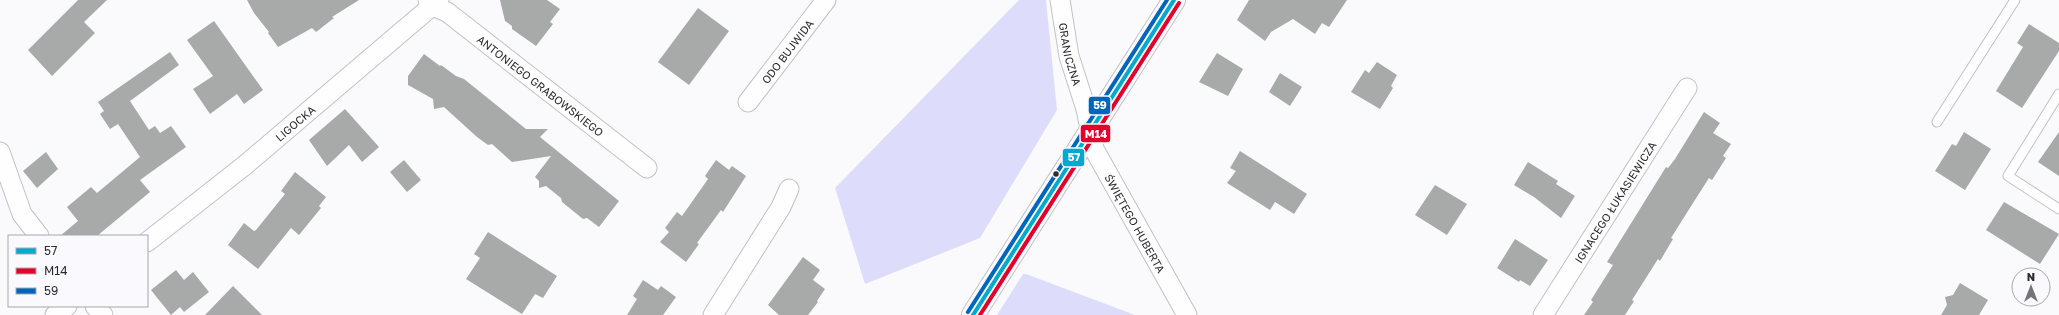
<svg xmlns="http://www.w3.org/2000/svg" width="2059" height="315" font-family="'Golos Text',sans-serif">
<rect width="100%" height="100%" fill="#fafafd"/>
<!-- forest -->
<g fill="#dedcfb">
<path d="M1019,0h27l11,110 -77,128 -115,46 -30,-96z"/>
<path d="M1023,274h3l109,41h-138z"/>
</g>
<!-- building -->
<g fill="#a8a9a9">
<path d="M78,0h29l-23,22 11,11 -43,43 -24,-26z"/>
<path d="M247,0h112l-27,17 2,1 -18,14 -4,-4 -34,19 -10,-14 1,-1 -15,-19z"/>
<path d="M500,0h47l13,9 -10,13 3,2 -17,22 -24,-17v-3l-7,-5z"/>
<path d="M1249,0h98l-18,27 -7,-4 -7,11 -22,-15 -22,13 -6,9 -28,-21z"/>
<path d="M698,8l31,23 -40,54 -31,-23z"/>
<path d="M214,21l49,69 -19,14 -7,-10 -27,20 -17,-25 20,-13 -26,-36z"/>
<path d="M2029,24l30,19v8l-37,57 -26,-17 27,-44 -6,-4z"/>
<path d="M170,52l9,13 -49,36 19,29 6,-4 5,7 11,-7 15,21 -46,33 10,12 -53,44h-37l18,-15 -11,-14 24,-20 6,6 43,-36 -22,-33 -8,5 -10,-15 4,-3 -6,-9z"/>
<path d="M1217,53l26,16 -15,27 -29,-14z"/>
<path d="M424,54l16,12 1,-1 15,11 8,3 62,50h22l-8,8 79,64 -20,26 -12,-9 -4,1 -21,-17 -1,-4 -15,-12 -7,2v-7l-4,-4 16,-21 -39,6 -20,-18 -4,1 -11,-8 -33,-30 -10,2 -1,-10 -25,-14v-9z"/>
<path d="M1377,62l20,13 -6,11 2,2 -13,21 -29,-17 14,-22 4,3z"/>
<path d="M1280,73l22,14 -12,19 -21,-14z"/>
<path d="M345,109l34,38 -17,15 -13,-17 -22,21 -18,-26z"/>
<path d="M1704,112l16,11 -7,10 18,11 -8,12 3,2 -14,22 -3,-2 -16,25 -22,35 2,1 -13,22 -2,-2 -26,41 2,1 -9,14h-41l9,-13 -2,-2 22,-35 -6,-3 59,-95 2,1 7,-9z"/>
<path d="M1964,132l27,17 -26,41 -30,-19 17,-27 4,2z"/>
<path d="M2059,132v44l-21,-14z"/>
<path d="M1240,151l67,43 -13,20 -19,-12 -5,8 -43,-27 9,-12 -6,-3z"/>
<path d="M46,152l12,17 -21,19 -14,-17z"/>
<path d="M404,160l17,20 -14,12 -17,-20z"/>
<path d="M716,160l13,10 3,-4 14,10 -23,36 -2,-2 -24,33 2,1 -13,18 -26,-20 9,-10 -4,-4 12,-16 5,4 26,-37 -3,-3z"/>
<path d="M1528,162l30,19 -2,3 19,12 -14,22 -27,-21 -20,-12z"/>
<path d="M295,172l31,25 -7,9 2,2 -22,27 -8,-7 -33,41 -30,-24 16,-22 10,8 2,-1 29,-36 -4,-3z"/>
<path d="M1435,185l32,19 -20,31 -32,-20z"/>
<path d="M2004,202l55,32 -19,30 -54,-34z"/>
<path d="M488,232l69,44 -14,22 -8,-4 -13,20 -56,-35 14,-21 -6,-4z"/>
<path d="M1515,239l33,21 -18,26 -10,-6 -1,2 -22,-14z"/>
<path d="M803,257l17,13 -7,10 12,9 -8,12 1,1 -10,13h-29l-11,-10z"/>
<path d="M176,270l8,10 9,-8 16,20 -25,20 -4,-5 -9,8 -20,-25z"/>
<path d="M643,280l15,10 3,-4 15,11 -13,18h-36l10,-16 -4,-3z"/>
<path d="M1960,283l28,17 -9,15h-38l6,-10 -2,-8 8,-2z"/>
<path d="M233,286l29,29h-57z"/>
</g>
<g fill="none" stroke-linecap="round" stroke-linejoin="round">
<defs>
<g id="lane">
<path d="M2059,94l-51,82 51,33"/>
<path d="M1937,122l78,-122"/>
</g>
<g id="street">
<path id="s1" d="M428,0l5,6 14,6 200,156"/>
<path id="s2" d="M1060,0l9,56 17,53 8,40 93,166"/>
<path id="s3" d="M748,102l78,-102"/>
<path d="M0,152l22,62 17,22"/>
<path id="s4" d="M147,242l97,-76 195,-166"/>
<path d="M95,306l8,9"/>
<path d="M55,315l12,-9"/>
<path d="M713,315l68,-108 8,-18"/>
<path id="s5" d="M1543,315l144,-227"/>
</g>
<path id="primary" d="M973,315l201,-315"/>
</defs>
<!-- lane casing -->
<use href="#lane" stroke="#c2c2c5" stroke-width="11"/>
<!-- street casing -->
<use href="#street" stroke="#c2c2c5" stroke-width="21"/>
<!-- primary casing -->
<use href="#primary" stroke="#c2c2c5" stroke-width="24"/>
<!-- lane -->
<use href="#lane" stroke="#fefeff" stroke-width="9"/>
<!-- street -->
<use href="#street" stroke="#fefeff" stroke-width="19"/>
<!-- primary -->
<use href="#primary" stroke="#fefeff" stroke-width="22"/>
<defs>
<path id="bus-1" d="M973,315l201,-315"/>
<path id="bus-2" d="M980,315l199,-312"/>
<path id="bus-3" d="M968,312l199,-312"/>
</defs>
<!-- bus-1 casing -->
<use href="#bus-1" stroke="#f9f9fe" stroke-width="7"/>
<!-- bus-2 casing -->
<use href="#bus-2" stroke="#f9f9fe" stroke-width="7"/>
<!-- bus-3 casing -->
<use href="#bus-3" stroke="#f9f9fe" stroke-width="7"/>
<!-- bus-1 -->
<use href="#bus-1" stroke="#00a9ce" stroke-width="4"/>
<!-- bus-2 -->
<use href="#bus-2" stroke="#e4002b" stroke-width="4"/>
<!-- bus-3 -->
<use href="#bus-3" stroke="#0065bd" stroke-width="4"/>
</g>
<!-- markers -->
<circle fill="#2c2c2e" stroke="#f9f9fe" stroke-width="1.5" cx="1056" cy="174" r="3.5"/>
<g text-anchor="middle" dominant-baseline="central" stroke-width="4" stroke-linejoin="round" paint-order="stroke">
<!-- street labels -->
<g font-size="11" fill="#2c2c2e" stroke="#f9f9fe">
<text stroke="none"><textPath href="#s3" startOffset="64">ODO BUJWIDA</textPath></text>
<text stroke="none"><textPath href="#s2" startOffset="55">GRANICZNA</textPath></text>
<text stroke="none"><textPath href="#s1" startOffset="142">ANTONIEGO GRABOWSKIEGO</textPath></text>
<text stroke="none"><textPath href="#s4" startOffset="190">LIGOCKA</textPath></text>
<text stroke="none"><textPath href="#s5" startOffset="134">IGNACEGO ŁUKASIEWICZA</textPath></text>
<text stroke="none"><textPath href="#s2" startOffset="238">ŚWIĘTEGO HUBERTA</textPath></text>
</g>
</g>
<g stroke="#f9f9fe" stroke-width="1.5">
<rect x="1088" y="96" width="23" height="19" rx="4" fill="#0065bd"/>
<rect x="1080" y="124" width="31" height="19" rx="4" fill="#e4002b"/>
<rect x="1062" y="148" width="23" height="19" rx="4" fill="#00a9ce"/>
</g>
<g font-size="11" text-anchor="middle" font-weight="bold" fill="#fff">
<text x="1100" y="109">59</text>
<text x="1096" y="138">M14</text>
<text x="1074" y="161">57</text>
</g>
<!-- legend -->
<rect x="8" y="235" width="140" height="72" fill="#f9f9fe" stroke="#a7a7ab"/>
<rect x="16" y="248" width="20" height="6" fill="#00a9ce" stroke="#a7a7ab"/>
<text x="44" y="255" font-size="12" fill="#2c2c2e">57</text>
<rect x="16" y="268" width="20" height="6" fill="#e4002b" stroke="#a7a7ab"/>
<text x="44" y="275" font-size="12" fill="#2c2c2e">M14</text>
<rect x="16" y="288" width="20" height="6" fill="#0065bd" stroke="#a7a7ab"/>
<text x="44" y="295" font-size="12" fill="#2c2c2e">59</text>
<!-- north arrow -->
<g transform="translate(2031 287)"><circle r="19" fill="#f9f9fe" stroke="#a7a7ab"/>
<path d="M0-3L7 15L0 10L-7 15Z" fill="#747476"/>
<text y="-6" font-size="11" font-weight="bold" text-anchor="middle" fill="#2c2c2e">N</text>
</g>
</svg>
